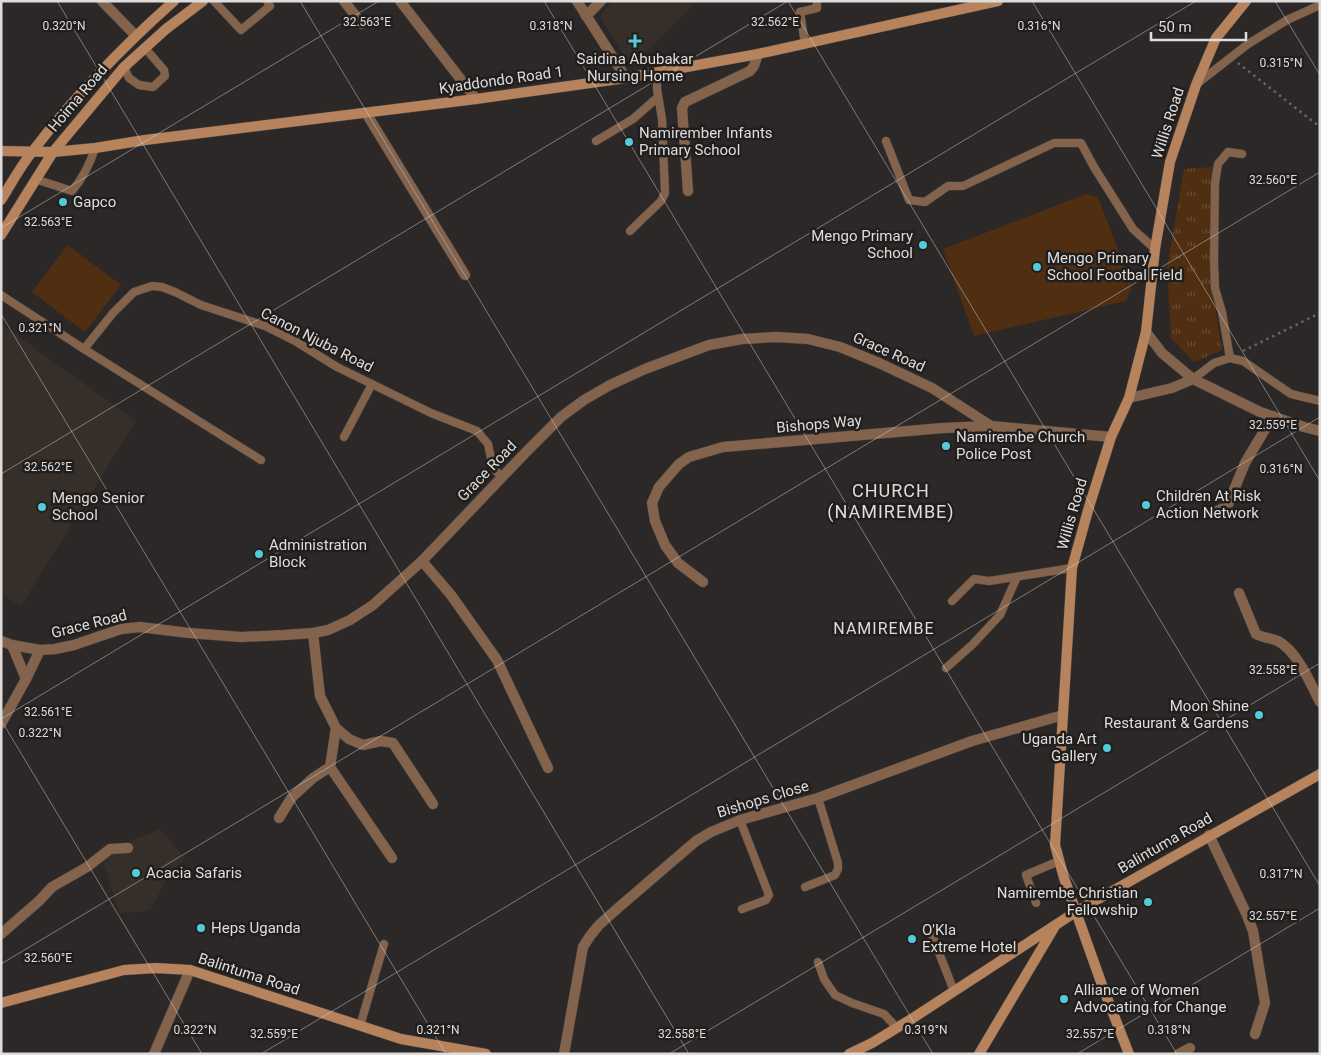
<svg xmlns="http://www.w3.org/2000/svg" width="1321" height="1055" font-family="Roboto,sans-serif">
<defs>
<pattern id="grass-tufts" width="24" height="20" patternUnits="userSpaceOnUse" patternTransform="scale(1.25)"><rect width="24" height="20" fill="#502e12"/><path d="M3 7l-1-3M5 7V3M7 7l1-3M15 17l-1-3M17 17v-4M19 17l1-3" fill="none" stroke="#694c34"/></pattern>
</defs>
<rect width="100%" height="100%" fill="#2b2827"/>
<!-- built -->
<g fill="#362e28">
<path d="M612,1h83l-9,12 -56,53 -30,-50z"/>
<path d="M1,324l135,97 -115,185 -20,-12z"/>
<path d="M160,829l26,30 -15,12 -21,40 -31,2 -17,-54 20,-14z"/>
</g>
<!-- grass -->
<path fill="url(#grass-tufts)" d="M1213,167l-1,121 10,62 -28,12 -23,-24 -4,-71 17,-98z"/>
<!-- garden -->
<g fill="#502e12">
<path d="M1086,194l12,3 34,89 -6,15 -152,35 -31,-87z"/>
<path d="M68,245l53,40 -36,47 -53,-40z"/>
</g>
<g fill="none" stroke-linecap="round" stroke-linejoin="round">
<defs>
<g id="lane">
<path d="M214,1l27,29 29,-24 -3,-5"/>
<path d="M805,44l-5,-32 17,-4v-7"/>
<path d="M124,67l5,11 10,7 14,2 12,-11 -1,-6 -19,-22"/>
<path d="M1198,83l50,-39 39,-24 33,-15"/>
<path d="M596,141l37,-22 25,-22"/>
<path d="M886,141l23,59 16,2 23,-16h15l91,-43h27l13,24 39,62 22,20"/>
<path d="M35,179l37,12c11,-13 18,-27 23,-43"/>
<path d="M630,231l31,-30 4,-8 -3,-74 -5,-30v-16"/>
<path d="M1,295l83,54 177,111"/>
<path d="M84,349l29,-36 21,-21 18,-6 10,1 13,5 26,13 64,21 30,15 42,26 94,46 46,18 11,13 4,19 4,8 6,6"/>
<path d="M1230,358l-8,-46 -7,-24 -1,-26 1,-79 3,-19 10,-12 14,2"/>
<path d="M1193,379l21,-16 16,-5 13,3 48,33 29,7"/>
<path d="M344,437l28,-53"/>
<path d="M952,601l22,-22 15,2 83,-13"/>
<path d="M946,668l26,-23 28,-30 17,-38"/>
<path d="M740,820l29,75 -3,5 -24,9"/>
<path d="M805,887l30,-12 3,-6v-6l-20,-65"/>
<path d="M1036,903l-10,-28 33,-14"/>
<path d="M932,935l22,56"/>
<path d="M818,962l6,17 11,16 17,8 32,11 13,14"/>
<path d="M360,1026l24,-82"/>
</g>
<g id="street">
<path d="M102,1l33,34"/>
<path d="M344,1l18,23"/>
<path d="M400,1l76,98"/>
<path d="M577,1l49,77"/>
<path d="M586,16l15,-15"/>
<path d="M366,113l99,162"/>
<path d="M688,191l-6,-83 3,-6 65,-31 4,-5 4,-12"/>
<path d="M1146,332l16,21 31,26 67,33 44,15 16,4"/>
<path d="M1129,398l43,-10 21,-9"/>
<path d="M1217,511l10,-4 18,-44 28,-47"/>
<path d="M422,561l29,34 46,65 51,108"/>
<path d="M703,582l-25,-19 -13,-18 -10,-24 -3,-18 7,-16 20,-23 10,-7 34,-10 220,-19 48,-2 120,11"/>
<path d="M1239,593l17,41c7,4 15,4 22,7 20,11 32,42 42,61"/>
<path d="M313,633l7,63 16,32 13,11 14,6 18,-4 12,2 40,61"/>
<path d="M1,641l11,4 28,5 15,-1 19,-4 47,-16 19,-2 49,6 52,4 43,-2 29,-2 15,-3 22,-10 23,-15 49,-44 106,-111 33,-33 23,-17 26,-15 35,-16 64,-24 33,-6 34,-2 32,2 32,8 39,16 53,25 59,38"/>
<path d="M12,645l14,34"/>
<path d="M1,724l25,-45 14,-29"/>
<path d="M330,767l6,-39"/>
<path d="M279,818l13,-21 21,-19 17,-11 62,91"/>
<path d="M1209,835l37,78 7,18 12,72 -10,31"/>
<path d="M1,934l38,-33 13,-14 35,-20 23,-18 18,-1"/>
<path d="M154,1054l36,-84"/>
<path d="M564,1054l19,-107 7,-11 9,-11 19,-17 78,-67 15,-9 29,-12 78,-22 154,-57 91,-26"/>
<path d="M1179,1054l11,-6"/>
</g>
<g id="secondary">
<path d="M1,151l52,1 42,-4 50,-8 331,-41 150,-21 132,-24 240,-53"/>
<path d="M1,200c10,-16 19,-33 31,-48 43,-56 89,-104 142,-151"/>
<path d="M1,235l52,-83 71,-85 42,-38 37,-28"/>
<path d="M1,1003l123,-33 32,-2 34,2 211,69 85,15"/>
<path d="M849,1054l23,-11 41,-25 164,-107 243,-137"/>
<path d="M979,1054l76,-128"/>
<path d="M1129,1054l-27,-69 -38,-107 -9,-33 17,-277 17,-61 22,-70 18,-39 17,-66 9,-83 15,-87 26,-77 20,-47 30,-37"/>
</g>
</defs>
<!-- lane casing -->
<use href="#lane" stroke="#484544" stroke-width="9"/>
<!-- street casing -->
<use href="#street" stroke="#484544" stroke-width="11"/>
<!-- secondary casing -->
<use href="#secondary" stroke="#484544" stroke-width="11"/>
<!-- path -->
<g stroke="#676564" stroke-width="2.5" stroke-dasharray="2.5 4" stroke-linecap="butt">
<path d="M1238,63l82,64"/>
<path d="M1243,351l77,-38"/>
</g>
<!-- lane -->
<use href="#lane" stroke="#83634b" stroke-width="8"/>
<!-- street -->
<use href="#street" stroke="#83634b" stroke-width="10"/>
<!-- secondary -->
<use href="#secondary" stroke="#b6835d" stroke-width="10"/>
</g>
<!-- ticks -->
<path fill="none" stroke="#dfdddc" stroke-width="1" stroke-opacity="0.45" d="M57,1l632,1053M300,1l633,1053M544,1l633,1053M788,1l532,885M1032,1l288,480M1275,1l45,74M1,228l378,-227M1,314l445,740M1,474l787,-473M1,719l1195,-718M1,720l201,334M1,964l1319,-792M261,1054l1059,-637M669,1054l651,-391M1077,1054l243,-146"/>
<!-- markers -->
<g fill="#53cbda" stroke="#211f1d" stroke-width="2">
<path d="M632.5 33.5h5v5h5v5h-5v5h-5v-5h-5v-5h5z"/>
<circle cx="629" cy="142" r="5"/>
<circle cx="63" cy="202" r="5"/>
<circle cx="923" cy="245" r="5"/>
<circle cx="1037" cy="267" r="5"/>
<circle cx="946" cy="446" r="5"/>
<circle cx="1146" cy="505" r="5"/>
<circle cx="42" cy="507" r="5"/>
<circle cx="259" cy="554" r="5"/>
<circle cx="1259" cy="715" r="5"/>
<circle cx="1107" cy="748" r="5"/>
<circle cx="136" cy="873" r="5"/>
<circle cx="1148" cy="902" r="5"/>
<circle cx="201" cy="928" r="5"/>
<circle cx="912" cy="939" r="5"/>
<circle cx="1064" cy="999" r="5"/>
</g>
<g text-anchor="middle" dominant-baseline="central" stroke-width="5" stroke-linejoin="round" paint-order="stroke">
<!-- poi labels -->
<g font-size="15" fill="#dfdddc" stroke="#211f1d" text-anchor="start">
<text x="635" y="59" text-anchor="middle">Saidina Abubakar<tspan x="635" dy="17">Nursing Home</tspan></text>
<text x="639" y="133">Namirember Infants<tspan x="639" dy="17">Primary School</tspan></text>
<text x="73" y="202">Gapco</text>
<text x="913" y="236" text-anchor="end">Mengo Primary<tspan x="913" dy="17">School</tspan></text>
<text x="1047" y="258">Mengo Primary<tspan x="1047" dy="17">School Footbal Field</tspan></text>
<text x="956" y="437">Namirembe Church<tspan x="956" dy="17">Police Post</tspan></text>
<text x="1156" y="496">Children At Risk<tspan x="1156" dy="17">Action Network</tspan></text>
<text x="52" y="498">Mengo Senior<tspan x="52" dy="17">School</tspan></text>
<text x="269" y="545">Administration<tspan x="269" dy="17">Block</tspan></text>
<text x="1249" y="706" text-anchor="end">Moon Shine<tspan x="1249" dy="17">Restaurant &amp; Gardens</tspan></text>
<text x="1097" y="739" text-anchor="end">Uganda Art<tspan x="1097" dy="17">Gallery</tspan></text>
<text x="146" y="873">Acacia Safaris</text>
<text x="1138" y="893" text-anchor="end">Namirembe Christian<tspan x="1138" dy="17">Fellowship</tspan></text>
<text x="211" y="928">Heps Uganda</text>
<text x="922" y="930">O'Kla<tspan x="922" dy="17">Extreme Hotel</tspan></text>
<text x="1074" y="990">Alliance of Women<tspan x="1074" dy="17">Advocating for Change</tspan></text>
</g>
<!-- street labels -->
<g font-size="15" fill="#dfdddc" stroke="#211f1d">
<text transform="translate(501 80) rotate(-8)">Kyaddondo Road 1</text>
<text transform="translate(78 98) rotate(-50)">Hoima Road</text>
<text transform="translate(1168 123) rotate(-72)">Willis Road</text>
<text transform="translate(317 340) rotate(27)">Canon Njuba Road</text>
<text transform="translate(889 352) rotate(24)">Grace Road</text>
<text transform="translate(819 424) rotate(-5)">Bishops Way</text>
<text transform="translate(487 471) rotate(-46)">Grace Road</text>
<text transform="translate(1072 514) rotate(-74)">Willis Road</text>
<text transform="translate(89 624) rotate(-14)">Grace Road</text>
<text transform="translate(763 799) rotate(-17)">Bishops Close</text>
<text transform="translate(1165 843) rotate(-30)">Balintuma Road</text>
<text transform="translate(249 974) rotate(18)">Balintuma Road</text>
</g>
<!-- neighbourhood labels -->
<g font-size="16" letter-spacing="1" fill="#dfdddc" stroke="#211f1d">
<text x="884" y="628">NAMIREMBE</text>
</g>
<!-- quarter labels -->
<g font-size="18" letter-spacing="1" fill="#dfdddc" stroke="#211f1d">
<text x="891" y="490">CHURCH<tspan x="891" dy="21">(NAMIREMBE)</tspan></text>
</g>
</g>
<g font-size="12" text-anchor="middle" fill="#dfdddc" stroke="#211f1d" stroke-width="5" stroke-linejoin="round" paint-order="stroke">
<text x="367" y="26">32.563°E</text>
<text x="775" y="26">32.562°E</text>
<text x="64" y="30">0.320°N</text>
<text x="551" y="30">0.318°N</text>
<text x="1039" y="30">0.316°N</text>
<text x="1281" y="67">0.315°N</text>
<text x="1273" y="184">32.560°E</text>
<text x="48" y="226">32.563°E</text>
<text x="40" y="332">0.321°N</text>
<text x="1273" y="429">32.559°E</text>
<text x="48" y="471">32.562°E</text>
<text x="1281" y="473">0.316°N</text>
<text x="1273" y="674">32.558°E</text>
<text x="48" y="716">32.561°E</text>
<text x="40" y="737">0.322°N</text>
<text x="1281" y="878">0.317°N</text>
<text x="1273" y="920">32.557°E</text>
<text x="48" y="962">32.560°E</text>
<text x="195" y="1034">0.322°N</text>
<text x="438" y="1034">0.321°N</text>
<text x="926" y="1034">0.319°N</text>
<text x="1169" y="1034">0.318°N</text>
<text x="274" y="1038">32.559°E</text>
<text x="682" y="1038">32.558°E</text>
<text x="1090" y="1038">32.557°E</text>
</g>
<!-- border -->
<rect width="1321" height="1055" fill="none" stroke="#dfdddc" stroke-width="5"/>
<!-- scale -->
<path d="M1151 32v8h95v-8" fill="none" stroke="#dfdddc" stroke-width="2.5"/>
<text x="1158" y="32" font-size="15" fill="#dfdddc" stroke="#211f1d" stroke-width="4" paint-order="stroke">50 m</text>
</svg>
